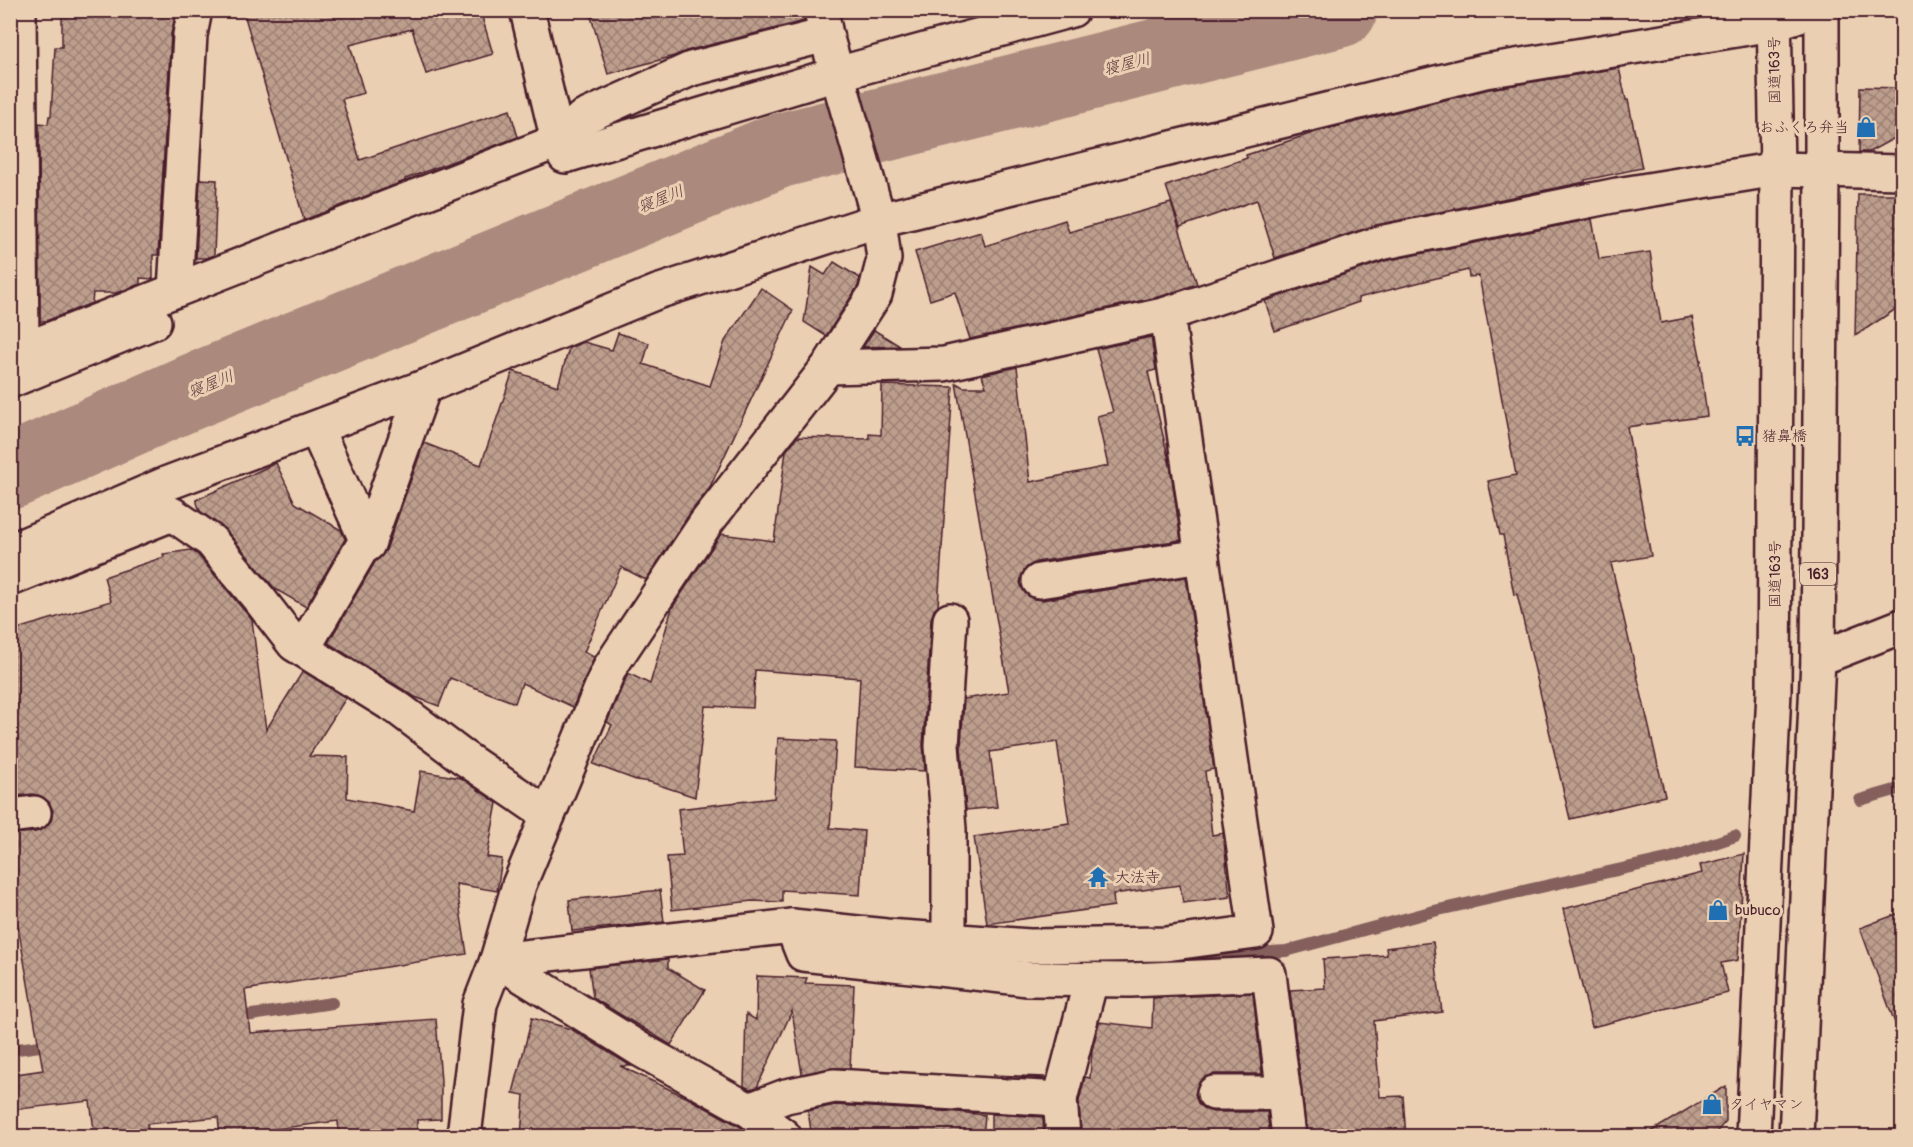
<svg xmlns="http://www.w3.org/2000/svg" width="1913" height="1147" font-family="Pangolin,'Klee One',sans-serif">
<defs>
<pattern id="building-cross-hatch" width="8" height="8" patternUnits="userSpaceOnUse" patternTransform="scale(1.5)"><rect width="8" height="8" fill="#bd9e8d"/><path d="M0 0l8 8M0 8l8-8" fill="none" stroke="#9c8073"/></pattern>
</defs>
<rect width="100%" height="100%" fill="#eacfb2"/>
<filter id="ink" filterUnits="userSpaceOnUse"><feTurbulence type="fractalNoise" baseFrequency=".0167" numOctaves="2"/><feDisplacementMap in="SourceGraphic" scale="12" xChannelSelector="R" yChannelSelector="G"/><feConvolveMatrix kernelMatrix="1 2 1 2 8 2 1 2 1" color-interpolation-filters="sRGB"/></filter>
<g filter="url(#ink)">
<g fill="none" stroke-linecap="round" stroke-linejoin="round">
<!-- stream -->
<g stroke="#845f5c" stroke-width="12">
<path d="M1860,800l42,-12"/>
<path d="M1047,961l45,3 194,-13 148,-40 237,-53 64,-22"/>
<path d="M232,1018l100,-15"/>
<path d="M10,1050l45,-6"/>
</g>
<!-- river -->
<path stroke="#ab897d" stroke-width="75" d="M10,472l174,-77 594,-244 562,-141"/>
</g>
<!-- building -->
<g fill="url(#building-cross-hatch)" stroke="#4a1f2b" stroke-width="1.5">
<path d="M62,10l114,2 -5,22 -13,221h-5v24l-13,-1v6l-24,9h-23l-1,10 -46,18h-6l-1,-198 9,1 1,-8h2l4,-69h7z"/>
<path d="M243,10h237l13,44 -67,20 -14,-45 -62,16 14,48 -22,6 18,61 150,-50 8,27 -113,42v2l-101,39z"/>
<path d="M589,10h214l1,11 -118,30 -12,5 -66,18z"/>
<path d="M1619,68l7,32h2l14,68 -57,12v2l-209,43 -101,33 -18,-58 -77,27 -14,-41 81,-28 -1,-3 73,-24 170,-42z"/>
<path d="M1860,87l42,1v46l-33,18h-10z"/>
<path d="M200,179l17,1 -3,75 -8,3h-10z"/>
<path d="M1858,194h44v111l-47,31z"/>
<path d="M1171,203l26,81 -35,12 -192,43 -15,-47 -25,8 -15,-48 66,-20 4,14 80,-26 4,12z"/>
<path d="M1592,219l7,40 51,-7 11,71 31,-6 9,44h-1l7,55 -80,11 24,129 -40,7 54,233 -95,23 -53,-225 -3,1 -11,-60h-3l-12,-54 28,-6 -37,-199 -10,1 -1,-7 -110,28 1,4 -84,29 -10,-30 120,-40z"/>
<path d="M834,262l26,16 -2,8 -32,50 -22,-14 8,-55 13,8z"/>
<path d="M761,288l32,22 -84,179 -19,24 -44,67 -25,-13 -37,85 10,5 -21,50 -51,-24 -7,20 -65,-25 -11,28 -24,-9 -87,-54 47,-81 11,-12 38,-107 57,22 32,-94 45,15 11,-38 15,-6 28,8 6,-17 31,10 -6,21 67,22 15,-45z"/>
<path d="M874,330l26,16 -37,1z"/>
<path d="M1151,337l5,33 -8,2 22,93 11,75 -145,22 -9,5 -5,7 -2,9 5,10 8,6 9,1 144,-23 28,192 -9,2 7,64 11,-2 7,64 -47,6 -3,-18 -67,9 1,12 -127,18 -13,-87 95,-14 -12,-81 -67,10 7,55 -31,3 -5,-64 3,-47 45,-7 -53,-309 7,4h23l-4,-12 35,-8 13,115 78,-16 -11,-50 16,-4 -17,-63z"/>
<path d="M882,385l71,2 -15,219 -4,4 -3,9 -8,126 2,26 -70,-4 5,-89 -105,-8 -2,38 -48,-2 -10,91 -45,-15 -14,-2 -43,-16 19,-39 -5,-3 20,-46 1,-3 22,11 22,-76 49,-74 53,7 12,-90 11,-14 72,2v-5l12,1z"/>
<path d="M276,463l19,40 46,27 4,9 -39,68 -31,-18 -50,-60 -25,-18 -4,-11z"/>
<path d="M191,550l7,5 54,65 14,110 37,-59 43,27 -37,58 39,1 -1,41 67,13 7,-40 40,7 36,25 -10,54 15,2 -5,32 -41,-7 11,70 -222,36 5,43 186,-14 5,62v38l-24,1v17h-78l-1,-16 -118,15 -2,-19 -71,7 1,5 -53,8 -5,-36 -80,9v-35l33,-5 -33,-190v-46l26,-2 9,-4 6,-7 2,-10 -4,-9 -8,-6 -9,-2 -22,3v-166l101,-30 -7,-24 60,-20 -1,-3z"/>
<path d="M778,738l58,3 -6,87 34,3 -4,64 -78,-5v12l-30,-1 -80,9 -5,-53 16,-1 -5,-47 96,-11z"/>
<path d="M1744,854l-6,106 -17,3 7,30 -136,34 -29,-118 139,-36 -2,-8z"/>
<path d="M660,890l4,32 -92,9 -3,-31z"/>
<path d="M1902,912v121l-3,1 -39,-106z"/>
<path d="M1433,942l9,70 -68,9 6,76 23,-1 3,41h-99l-17,-147 35,-2 -2,-29 64,-4 -1,-7z"/>
<path d="M668,959v9l37,22 -34,55 -78,-47 -4,-30z"/>
<path d="M757,976l50,2 -2,5 49,2 -4,83h-20l-28,6 -10,-63 -35,76 -7,2 -6,-3 2,-72 10,6z"/>
<path d="M1253,993l9,81h-48l-9,3 -7,7 -3,10 3,9 6,6 9,3h54l3,25h-189l-2,-36 6,-24 5,1 2,-28 7,-28 53,6 1,-30z"/>
<path d="M532,1018l39,11 60,37h-11l68,32 51,28 14,11h-232l3,-42 -11,-2z"/>
<path d="M992,1075l54,2v2z"/>
<path d="M1726,1086v35l-14,16h-70z"/>
<path d="M835,1105l123,7 27,3 -2,22h-171l-4,-26z"/>
<path d="M991,1114l52,3 1,20h-53z"/>
</g>
<g fill="none" stroke-linecap="round" stroke-linejoin="round">
<defs>
<g id="minor">
<path d="M19,10l3,340"/>
<path d="M527,10l31,131"/>
<path d="M558,141l24,-23 109,-49 135,-34"/>
<path d="M175,290l15,-255 5,-25"/>
<path d="M10,355l548,-214 7,15 272,-82 235,-64"/>
<path d="M828,367l116,-3 223,-50"/>
<path d="M10,381l144,-59"/>
<path d="M316,428l52,116"/>
<path d="M10,551l158,-68 256,-96 233,-95 222,-72 606,-149 288,-47 41,-14"/>
<path d="M10,579l162,-65 39,27 49,59 34,44 105,65 61,46 88,60"/>
<path d="M1039,581l163,-25"/>
<path d="M303,649l58,-100 7,-5 56,-157"/>
<path d="M1818,659l84,-33"/>
<path d="M10,816l24,-3"/>
<path d="M792,926l11,28 225,25 102,1 139,-6 20,162"/>
<path d="M949,941v-112l-7,-83 8,-126"/>
<path d="M497,960l295,-34 94,10 144,10 136,-2 90,-12 -89,-618 213,-71 237,-48 160,-26 125,3"/>
<path d="M497,960l144,90 108,60 35,26"/>
<path d="M1214,1093h70"/>
<path d="M749,1110l37,-14 48,-10 226,13"/>
<path d="M464,1136l16,-132 17,-44 22,-75 91,-218 96,-144 122,-156 47,-73 9,-35 -5,-39 -53,-185 -5,-25"/>
<path d="M1063,1136l-3,-37 31,-119"/>
</g>
<g id="highway">
<path d="M1753,1136l21,-445 3,-522 -3,-159"/>
<path d="M1796,1136l22,-477 4,-489v-160"/>
</g>
</defs>
<!-- minor casing -->
<use href="#minor" stroke="#4a1f2b" stroke-width="38"/>
<!-- highway casing -->
<use href="#highway" stroke="#4a1f2b" stroke-width="38"/>
<!-- minor -->
<use href="#minor" stroke="#eacfb2" stroke-width="33"/>
<!-- highway -->
<use href="#highway" stroke="#eacfb2" stroke-width="33"/>
</g>
</g>
<!-- icons -->
<defs>
<symbol id="shop-bare" viewBox="-9 -9 18 18"><path d="M-5-2.5h2.3a2.7 3.5 0 0 1 5.4 0H5L5.5 6h-11ZM-1.5-2.5h3a1.5 2.3 0 0 0-3 0Z" fill="#1f6fb2" stroke="#eacfb2" stroke-width="2.5" paint-order="stroke"/></symbol>
<symbol id="bus-bare" viewBox="-9 -9 18 18"><path d="M-5-6H5V4H4V6H2V4H-2V6H-4V4H-5ZM-3.5-4V0h7V-4ZM-3.5 1.2v1.5H-2V1.2ZM2 1.2v1.5H3.5V1.2Z" fill="#1f6fb2" stroke="#eacfb2" stroke-width="2.5" paint-order="stroke"/></symbol>
<symbol id="temple-bare" viewBox="-9 -9 18 18"><path d="M0-6L5-2H3V0L6.5 2.5H4V6H1.5V3h-3V6H-4V2.5H-6.5L-3 0V-2H-5Z" fill="#1f6fb2" stroke="#eacfb2" stroke-width="2.5" paint-order="stroke"/></symbol>
</defs>
<g fill-rule="evenodd">
<use href="#shop-bare" x="1851" y="112" width="30" height="30"/>
<use href="#bus-bare" x="1730" y="421" width="30" height="30"/>
<use href="#temple-bare" x="1083" y="862" width="30" height="30"/>
<use href="#shop-bare" x="1703" y="895" width="30" height="30"/>
<use href="#shop-bare" x="1697" y="1089" width="30" height="30"/>
</g>
<g text-anchor="middle" dominant-baseline="central" stroke-width="6" stroke-linejoin="round" paint-order="stroke">
<!-- shield labels -->
<rect fill="#eacfb2" stroke="#7a5454" stroke-width="1.5" x="1800" y="563" width="36" height="22" rx="4.5"/>
<g font-size="14" font-weight="bold" fill="#4a1f2b">
<text x="1818" y="574">163</text>
</g>
<!-- street labels -->
<g font-size="15" fill="#4a1f2b" stroke="#eacfb2">
<text transform="translate(1775 70) rotate(-91)">国道163号</text>
<text transform="translate(1775 574) rotate(-90)">国道163号</text>
</g>
<!-- poi labels -->
<g font-size="15" fill="#4a1f2b" stroke="#eacfb2" text-anchor="start">
<text x="1849" y="127" text-anchor="end">おふくろ弁当</text>
<text x="1762" y="436">猪鼻橋</text>
<text x="1115" y="877">大法寺</text>
<text x="1735" y="910">bubuco</text>
<text x="1729" y="1104">タイヤマン</text>
</g>
<!-- water labels -->
<g font-size="16" font-style="italic" fill="#5d343b" stroke="#eacfb2">
<text transform="translate(1127 64) rotate(-14)">寝屋川</text>
<text transform="translate(661 199) rotate(-22)">寝屋川</text>
<text transform="translate(211 384) rotate(-22)">寝屋川</text>
</g>
</g>
<!-- margin -->
<rect width="1913" height="1147" fill="none" stroke="#eacfb2" stroke-width="36"/>
<rect x="18" y="18" width="1877" height="1111" fill="none" stroke="#4a1f2b" stroke-width="2" filter="url(#ink)"/>
</svg>
